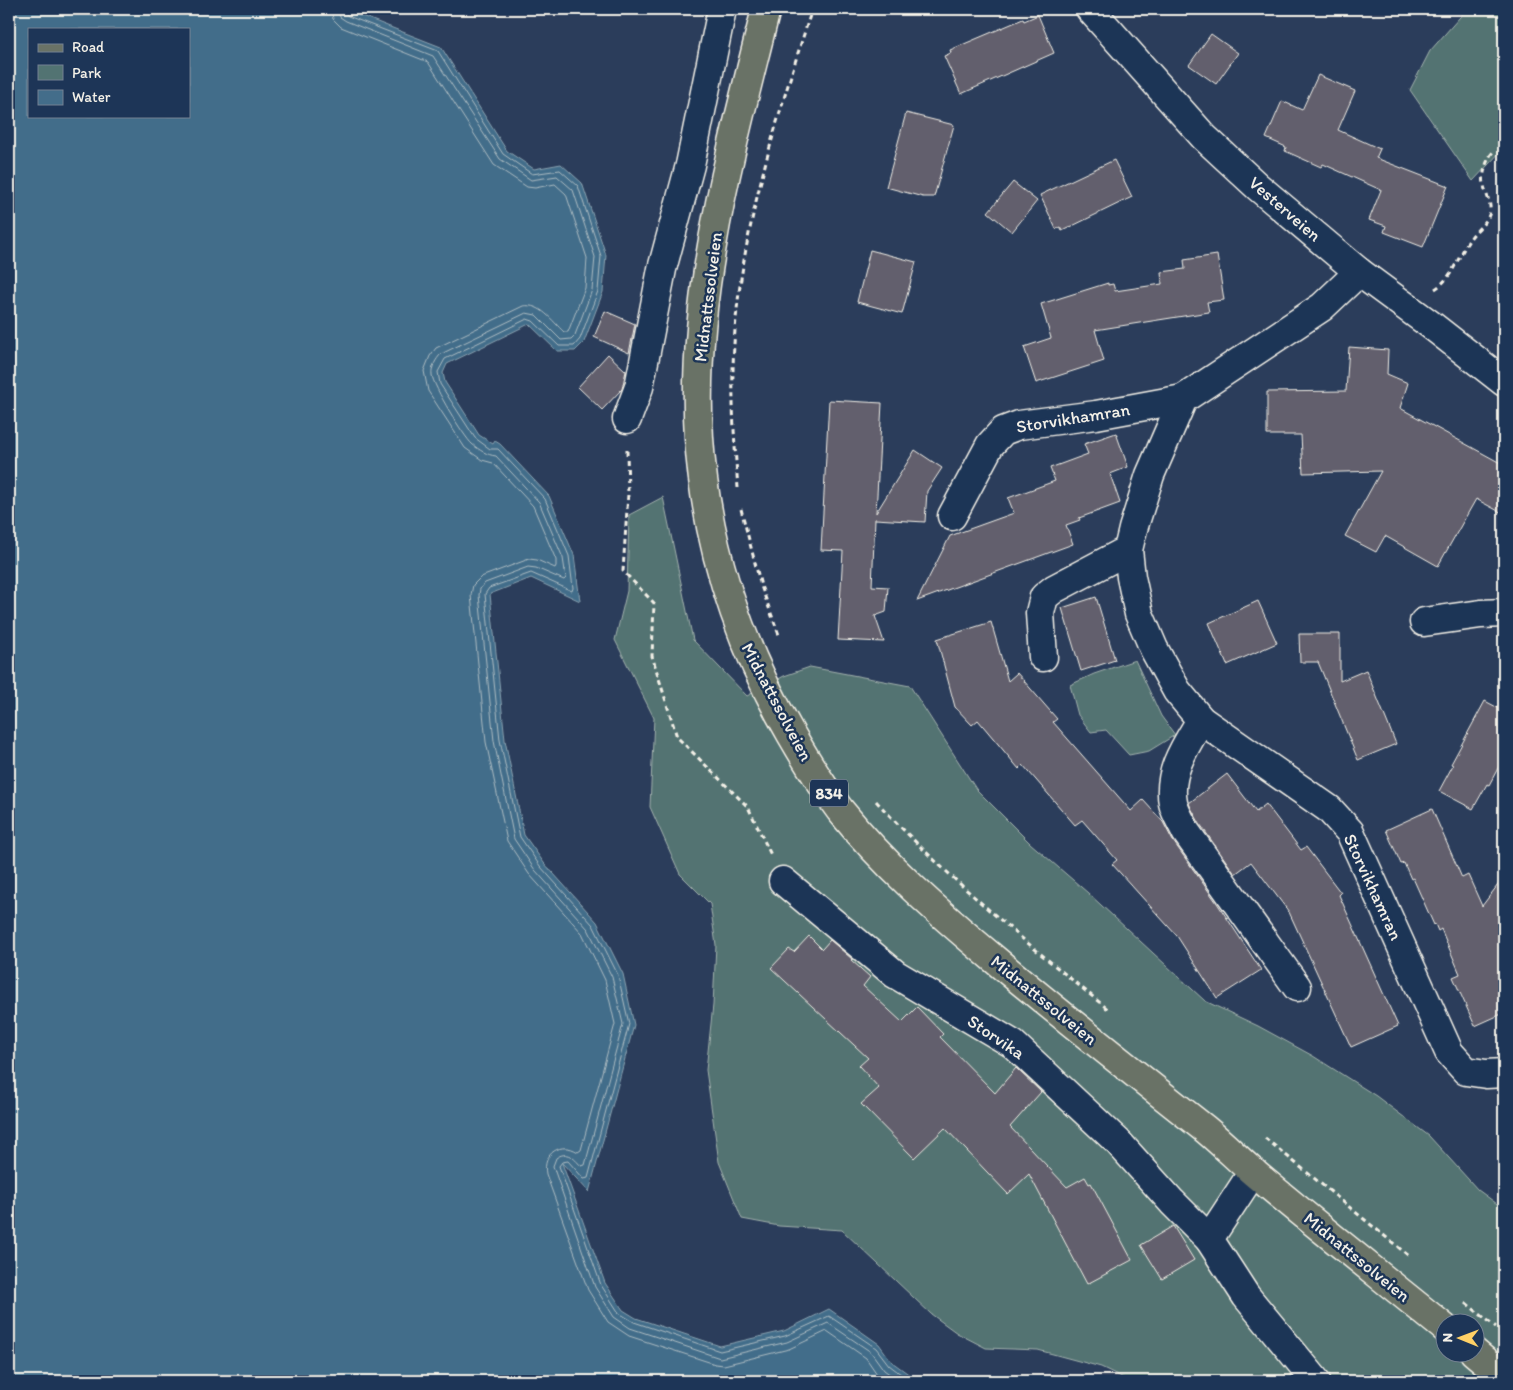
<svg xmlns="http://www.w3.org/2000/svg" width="1513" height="1390" font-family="Itim,sans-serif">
<rect width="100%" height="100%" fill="#2b3d5b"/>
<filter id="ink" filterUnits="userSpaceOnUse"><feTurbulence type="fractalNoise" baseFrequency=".02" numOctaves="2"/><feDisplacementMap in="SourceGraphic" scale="10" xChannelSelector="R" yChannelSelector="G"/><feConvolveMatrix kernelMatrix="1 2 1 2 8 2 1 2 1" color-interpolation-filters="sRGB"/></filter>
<g filter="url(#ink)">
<!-- green -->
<g fill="#527372" stroke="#a3b2ad" fill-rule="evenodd">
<path d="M1467,9h37v139l-31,33 -63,-91 20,-39z"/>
<path d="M663,497l30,143 54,56 37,-20 26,-9 100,19 66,103 54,54 58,50 117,108 53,25 55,30 63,40 53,40 49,54 26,19v172h-374l-29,-14 -63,-17 -52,-2 -29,-15 -26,-19 -89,-84 -63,-4 -37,-7 -23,-57 -13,-92 7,-65 3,-60 -6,-41 -30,-30 -30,-67 4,-89 -39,-78 12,-49 2,-76zM1446,1322h30v30h-30z"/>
<path d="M1135,660l26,56 14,19 -26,16 -20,4 -23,-25 -15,2 -13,-17 -8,-30 24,-11z"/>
</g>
<!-- water -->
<path fill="#436d8a" stroke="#8aa2b0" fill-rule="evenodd" d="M9,9h335l97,38 66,104 27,18 27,-5 21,19 24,72 -3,37 -19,50 -9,9h-18l-28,-27 -82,40 -4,9 2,9 34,53 14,9 2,-3 5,3 49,52 25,59 6,46 -49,-23 -41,16 15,146 19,95 20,28 53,59 26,52 11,51 -45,167 -27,-29 43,120 18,27 13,8 84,28 64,-15 45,-22 50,35 13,18 26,19h-909zM29,29h160v87h-160z"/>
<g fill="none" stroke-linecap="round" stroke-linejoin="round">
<!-- shore -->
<g stroke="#adbcc2" stroke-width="1">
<path d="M331,9l2,10 8,8 87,35 66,103 33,22 8,1 20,-4 11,10 21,64 -2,30 -17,44h-4c-12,-11 -23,-29 -41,-26l-87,42 -6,8 -6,15 4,20 37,57 17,12 11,3 40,43 23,54v6l-1,2 -18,-8 -8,-1 -48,18 -8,8 -2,10 15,147 21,99 22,33 53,59 23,47 10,44 -34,126 -3,2c-17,-11 -36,1 -32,22l42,116 20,32 21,14 86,28 9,1 65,-16 38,-18 39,27 11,16 10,7"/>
<path d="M338,9l2,8 6,4 87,35 67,103 31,21 26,-4 16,14 22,67 -3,33 -17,45 -4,4 -10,1 -25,-25 -10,-2 -85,41c-5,5 -10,14 -9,21 1,11 32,62 40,69 7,6 15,11 24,12l43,46 24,56 3,20 -2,2 -28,-12 -8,-1 -43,16 -5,6 -1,6 15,146 20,98 21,31 53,59 24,48 11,47 -38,141 -4,1c-7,-8 -14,-16 -25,-8l-3,8 42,121 19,30 16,11 90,30 67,-16 41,-19 43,29 13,18 15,11"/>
<path d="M345,9v4l3,3 90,35 65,103 29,20 28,-4 18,16 23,70 -3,35 -18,48 -6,7h-15l-26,-25 -6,-2 -82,40 -7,13 2,12 35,54 15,11h8l47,50 24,57 4,32 -1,3 -41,-18 -42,15 -4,6 15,146 20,97 20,29 53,59 25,50 11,49 -41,154 -4,1 -16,-18 -6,1 -3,4 42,119 18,28 15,9 86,29 65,-15 44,-20 47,32 13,17 21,16"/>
</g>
</g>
<!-- building -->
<g fill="#625f6d" stroke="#f4f1e8">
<path d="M1038,15l16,38 -93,41 -17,-38 7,-3 -1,-3 73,-31 1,2z"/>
<path d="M1211,34l27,19 -22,31 -27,-19z"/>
<path d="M1318,75l37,16 -17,39 42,19 -4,9 72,28 -25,61 -39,-15 2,-6 -17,-6 12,-30 -58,-26 -2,3 -36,-16 1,-4 -20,-9 16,-37 20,9z"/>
<path d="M906,113l48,12 -20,72h-11l-37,-10z"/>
<path d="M1114,160l18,37 -70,34 -2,-4 -4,2 -16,-34z"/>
<path d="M1013,182l24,19 -25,31 -24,-20z"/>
<path d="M870,250l46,12 -14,52 -45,-12z"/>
<path d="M1217,255l7,45 -17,2 2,10 -114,18 9,31 -68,22 -12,-36 27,-9 -10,-34 67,-21v2l5,-1 2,7 47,-7 -1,-12 24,-3 -1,-9z"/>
<path d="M605,311l30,13 -6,29 -35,-16z"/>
<path d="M1349,347l39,3 -1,24 21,9 -8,25 104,57v49l-28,-15 -38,67 -53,-30 -9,16 -31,-16 36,-65 -78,2 -2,-38h-34v-43l79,-1z"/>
<path d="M608,354l18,17 -4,18 -20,21 -24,-23z"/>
<path d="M829,400l53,3 -6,110 39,-63 27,18 -15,23 -2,31 -50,-3 -3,67 16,1 -2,25 -11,4 9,26 -46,-2 5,-89 -22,-1z"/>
<path d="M1116,433l12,34 -18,7 10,29 -41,15 1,2 -14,5 7,19 -156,57 33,-65 64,-23 -6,-15 47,-17 -5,-13 38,-14 -4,-10z"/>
<path d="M1096,597l19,63 -34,11 -19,-63z"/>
<path d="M1258,601l19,42 -50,22 -18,-42z"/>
<path d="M991,622l17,59 9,-8 40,46 -4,3 78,89 12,-11 20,22 10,19 44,62 44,67 -44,28 -40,-62 -65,-72 5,-4 -35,-40 -7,5 -52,-60 -4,4 -41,-49 -6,5 -17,-18 -18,-68z"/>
<path d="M1299,634h41v47l26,-11 30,74 -38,16 -40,-98h-18z"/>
<path d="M1485,701l19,10v46l-15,28 -2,-1 -14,25 -34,-18 14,-26 -2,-1z"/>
<path d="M1227,774l29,38 10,-8 35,46 5,-3 35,46 -2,2 59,131 -47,21 -62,-135 -38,-50 -16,12 -35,-50 -9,-16 -2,-5z"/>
<path d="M1432,809l30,69 6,-3 14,31 22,-29v136l-29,13 -22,-49 7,-3 -19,-45 -3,2 -3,-7 -1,1 -21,-47 -2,1 -7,-16 -3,1 -15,-34z"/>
<path d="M809,936l13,13 8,-9 22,19 -1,1 19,17 -7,9 39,36 15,-15 26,27 -3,3 55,56 21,-25 25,24 -31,35 57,60 18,-10 4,7 2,-1 41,77 -45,24 -58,-110 -21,20 -63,-66 -31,30 -53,-54 18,-16 -20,-22 9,-8 -97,-90 18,-19 5,3z"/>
<path d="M1173,1226l21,34 -32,19 -21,-34z"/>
</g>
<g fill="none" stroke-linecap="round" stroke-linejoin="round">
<defs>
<g id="minor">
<path d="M1090,9l114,128 54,50 101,85 72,53 73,57"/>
<path d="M1359,272l-37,35 -139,92 -33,76 -17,54 -5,21 3,27 8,37 15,35 23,42 24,29 128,89 21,23 99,220 17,19 20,3 18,-1"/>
<path d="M627,419l12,-32 23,-118 28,-104 32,-156"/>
<path d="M952,516l38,-71 13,-14 16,-6 77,-10 87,-16"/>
<path d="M1424,622l57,-8 23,-1"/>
<path d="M1043,657l-3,-44 4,-16 10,-8 74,-39"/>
<path d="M1201,720c-15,25 -34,52 -28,83 2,10 9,20 13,29l111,155"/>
<path d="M783,881l112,93 118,70 105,98 54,60 37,37"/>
<path d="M1253,1172l-44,67 37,57 70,85"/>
</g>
<g id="primary">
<path d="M766,9c-34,139 -76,284 -67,429 7,107 38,203 92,296 15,26 31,52 49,76 45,56 99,103 154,149 69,58 140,114 211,170 17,14 33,30 49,44 63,53 128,104 192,156"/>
<path d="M1474,1352l30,25"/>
</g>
</defs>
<!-- minor casing -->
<use href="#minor" stroke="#f4f1e8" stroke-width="31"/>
<!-- primary casing -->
<use href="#primary" stroke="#f4f1e8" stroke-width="31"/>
<!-- path -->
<g stroke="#f4f1e8" stroke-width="3" stroke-dasharray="5 4" stroke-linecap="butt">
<path d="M1435,289c19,-12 24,-36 37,-53 6,-8 17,-15 18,-25 1,-11 -5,-17 -6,-26 -2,-11 2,-25 9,-33"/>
<path d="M627,450l1,44 -5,77 31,32 -2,53 25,81 71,70 23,48"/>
<path d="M738,488c-3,-39 -6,-78 -5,-117 2,-123 42,-246 79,-362"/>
<path d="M741,509l20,77 18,49"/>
<path d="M876,801c71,77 152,143 233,209"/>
<path d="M1265,1138l144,118"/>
<path d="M1466,1303l30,24"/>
</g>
<!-- minor -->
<use href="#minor" stroke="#1d3557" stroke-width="28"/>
<!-- primary -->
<use href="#primary" stroke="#697266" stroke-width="28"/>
</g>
</g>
<g text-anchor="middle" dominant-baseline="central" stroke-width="5" stroke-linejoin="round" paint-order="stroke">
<!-- shield labels -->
<rect fill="#1d3557" stroke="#b4b9bc" stroke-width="1" x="810" y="779.5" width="38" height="27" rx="4"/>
<g font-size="16" font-weight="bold" fill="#f4f1e8">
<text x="829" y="793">834</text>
</g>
<!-- street labels -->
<g font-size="18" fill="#f4f1e8" stroke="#1d3557">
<text transform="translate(1285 209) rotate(41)">Vesterveien</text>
<text transform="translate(708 297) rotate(-83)">Midnattssolveien</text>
<text transform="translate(1073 418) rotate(-9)">Storvikhamran</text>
<text transform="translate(777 702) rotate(62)">Midnattssolveien</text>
<text transform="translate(1373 887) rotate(65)">Storvikhamran</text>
<text transform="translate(1044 1000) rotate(39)">Midnattssolveien</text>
<text transform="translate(996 1037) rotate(34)">Storvika</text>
<text transform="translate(1357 1257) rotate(39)">Midnattssolveien</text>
</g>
</g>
<!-- margin -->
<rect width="1513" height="1390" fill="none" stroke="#1d3557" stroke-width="30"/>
<rect x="15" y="15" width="1483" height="1360" fill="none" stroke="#f4f1e8" stroke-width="2" filter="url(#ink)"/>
<!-- legend -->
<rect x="28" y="28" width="162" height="90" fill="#1d3557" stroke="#738091"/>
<rect x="38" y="44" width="25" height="8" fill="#697266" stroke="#738091"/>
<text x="72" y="52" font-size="15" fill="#f4f1e8">Road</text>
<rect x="38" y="65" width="25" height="15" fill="#527372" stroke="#738091"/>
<text x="72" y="78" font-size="15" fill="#f4f1e8">Park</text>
<rect x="38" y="90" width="25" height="15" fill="#436d8a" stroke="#738091"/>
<text x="72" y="102" font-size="15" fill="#f4f1e8">Water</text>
<!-- north arrow -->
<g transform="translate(1460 1338) rotate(271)"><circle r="24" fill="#1d3557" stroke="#738091"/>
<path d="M0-4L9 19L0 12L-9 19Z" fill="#ffd166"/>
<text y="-8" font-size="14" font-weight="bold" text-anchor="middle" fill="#f4f1e8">N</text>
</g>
</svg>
